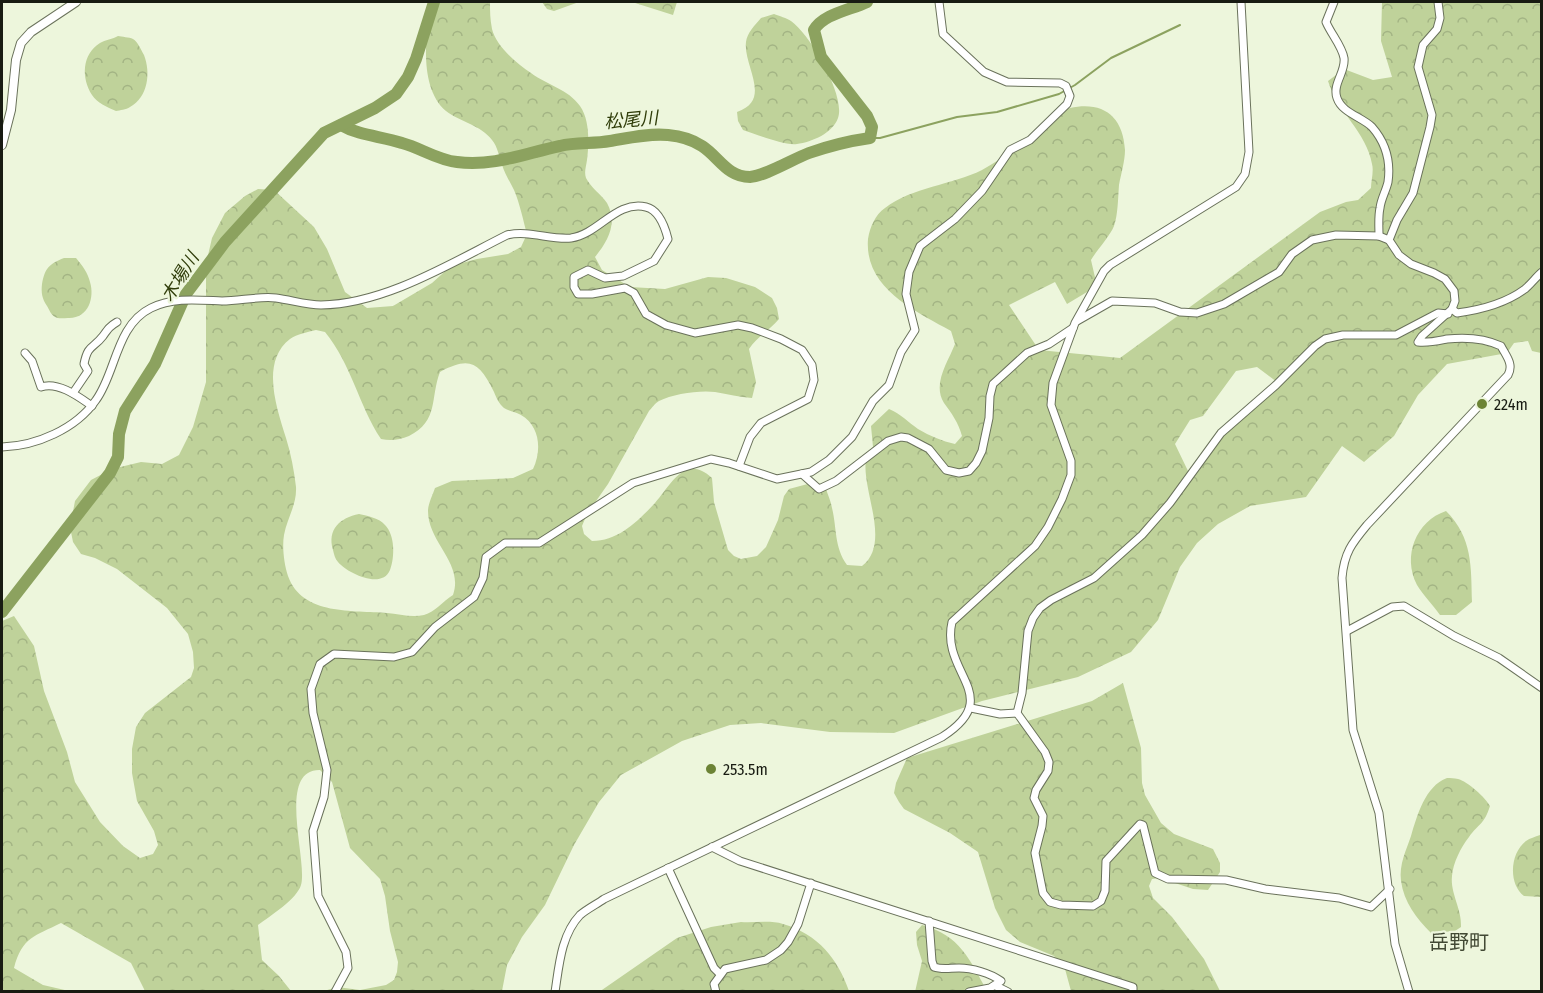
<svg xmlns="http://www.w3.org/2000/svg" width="1543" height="993" font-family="'Fira Sans Condensed','Noto Sans JP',sans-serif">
<defs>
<pattern id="forest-crowns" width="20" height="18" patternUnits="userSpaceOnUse" patternTransform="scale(1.5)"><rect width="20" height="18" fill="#bfd29a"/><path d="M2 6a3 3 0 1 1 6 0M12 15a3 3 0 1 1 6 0" fill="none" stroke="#a3b484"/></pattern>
</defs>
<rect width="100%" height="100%" fill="#edf6dc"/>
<!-- forest -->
<g fill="url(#forest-crowns)" fill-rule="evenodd">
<path d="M431,2h59c0,9 0,17 2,27 4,17 25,35 39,44 16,12 37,16 49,33 10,14 9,38 7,54 -1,7 -3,12 -1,18 5,10 15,16 21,25 11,20 1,38 -12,54l7,13 28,17 35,2 43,-12 18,1 29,9 17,11 5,10 2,11c-9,11 -22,18 -30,30l7,33 -4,16c-13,-1 -24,-4 -37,-6 -16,-2 -42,2 -56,9 -4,2 -7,7 -10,10l-41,73 -21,30 -5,12 2,8 8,7c26,0 45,-19 63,-38 16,-18 30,-50 57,-25l2,24 14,48 6,6 7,3 16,-3 9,-9 12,-27 6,-24 5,-7 26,-7 11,7c2,6 5,13 6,19 5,20 2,39 15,57l15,1c30,-23 -1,-76 4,-107 1,-5 4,-8 7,-12l-2,-21 18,-17c12,5 19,13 29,20 12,7 24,12 37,15l7,-8c-4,-14 -10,-22 -18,-33 -12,-19 4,-41 11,-59l-4,-13c-36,-20 -87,-43 -83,-92 2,-12 7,-24 17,-31 27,-21 67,-23 97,-38 16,-9 31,-19 45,-30 15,-11 25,-28 43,-32 33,-7 53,8 55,42 0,11 -4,24 -6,35 -1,13 -1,30 -5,41 -4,10 -17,24 -23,34l6,26 -30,18 -12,-22 -46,23 30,45 81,8 200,-146 26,-10 12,-2 13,-12c0,-7 3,-17 1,-24 -5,-31 -35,-53 -44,-83l16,-12 29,11 19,-3 -11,-36 1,-39h159v351l-9,-2 -4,-10 -14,2 -7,10 -60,11 -29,31 -24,41 -30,26 -22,-16 -36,51 -56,9 -32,18 -21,19 -17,24 -22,53 -27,32 -53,25 -96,24 -88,32 -64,-1 -69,-9 -31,2 -48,16 -61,34 -22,27 -25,43 -29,60 -23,32 -15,28 -5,26h-178l13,-4 23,3 26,-5 8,-5 3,-8 1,-10 -8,-31 -5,-35 -5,-17 -30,-31 -18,-66 -12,-12c-44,-1 -12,91 -19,115 -4,14 -31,31 -43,40l4,35 17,16 12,15h-146l-14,-28 -70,-40c-26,13 -39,14 -47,45l29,17 26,6 -67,1v-371l12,-5 20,30 10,45 23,61 8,30 25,40 23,24 17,12 13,-4 5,-9 -4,-14 -17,-30 -5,-28v-24l4,-22 9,-14 46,-36 3,-9 -1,-16 -5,-18 -21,-26 -50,-39 -22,-11 -14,-4 -8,-12 -3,-15 5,-26 16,-21 21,-11 29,-7 21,2 17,-9 14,-28 13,-45v-118l6,-26 13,-25 20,-17 13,-7 16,1 40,37 13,22 18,43 22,16 26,-2 39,-23 19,-17 26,-7 31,-5 13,-7 6,-13c-4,-14 -7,-30 -13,-44 -4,-8 -9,-16 -12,-25 -3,-8 -4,-18 -10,-25 -11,-15 -32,-18 -46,-29 -28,-24 -20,-78 -15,-109zM316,330l9,2c27,33 33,72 56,107 10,2 18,1 28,-3 30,-15 21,-38 31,-64 30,-16 39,-10 54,20 2,5 5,12 10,16 5,3 12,4 17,7 19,11 21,35 12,54l-20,9 -61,3 -17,7c-2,6 -7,16 -7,23 0,32 36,52 25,84 -10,6 -18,17 -29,20 -12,3 -25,-1 -37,-2 -33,-3 -85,3 -99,-37 -4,-12 -6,-29 -4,-41 3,-17 13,-30 12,-48 -2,-17 -5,-33 -10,-49 -9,-29 -26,-76 4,-99 7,-5 18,-7 26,-9zM1257,367l20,15 -89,89 -13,-27 15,-24 13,-4 33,-45z"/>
<path d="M542,2h37l-25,9 -7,-2z"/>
<path d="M632,2h45l-4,13z"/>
<path d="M774,14c5,2 13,4 17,7 19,13 55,75 47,97 -5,15 -26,24 -41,26 -13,2 -41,-10 -54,-14l-5,-9 -1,-9c36,-12 6,-46 9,-70 1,-9 9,-17 15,-24z"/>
<path d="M118,36c4,1 11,1 15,3 5,3 8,11 11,16 7,18 4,42 -14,52 -4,3 -10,3 -14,4 -9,-4 -19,-8 -24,-16 -11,-17 -10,-41 8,-52 5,-3 13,-4 18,-7z"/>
<path d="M64,258h12c6,7 12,15 14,24 5,16 -2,37 -22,36 -4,0 -10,1 -13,-1 -4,-2 -6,-8 -8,-11 -5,-7 -6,-14 -5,-22 3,-16 7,-20 22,-26z"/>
<path d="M1446,511c27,27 25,56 26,91l-16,13h-16c-7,-10 -17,-20 -23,-30 -15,-29 -1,-64 29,-74z"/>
<path d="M359,514c9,2 20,4 26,11 10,10 10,32 5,45 -8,20 -43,3 -52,-8 -3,-3 -4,-8 -5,-12 -6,-21 7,-32 26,-36z"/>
<path d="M1123,683l18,65 1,35 3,12 16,28 13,11 39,15 7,14v9l-12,18 -15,-1 -33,-11 -8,1 -3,7 4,12 19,19 32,42 16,32h-149l-6,-22 -11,-13 -34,-14 -14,-12 -11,-22 -17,-56 -28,-19 -46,-24 -5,-7 -5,-9 2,-10 11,-25 185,-57z"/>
<path d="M1447,778c4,0 7,0 11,1 9,2 28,19 32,27 -6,19 -11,17 -21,31 -8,10 -16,26 -17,39 -2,17 10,33 9,51l-6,4 -24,2c-15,-15 -27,-31 -30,-52 -2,-17 5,-30 10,-45 6,-20 14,-50 36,-58z"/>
<path d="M1540,835l2,1 -1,61 -17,-1c-16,-12 -14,-43 2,-55 4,-3 9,-4 14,-6z"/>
<path d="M741,922c13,1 30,-2 42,2 35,10 55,35 66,67l-250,1 78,-54 34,-11z"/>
<path d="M922,925c38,10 48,35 65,66l-72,1 7,-31 -5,-16 -1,-13z"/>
</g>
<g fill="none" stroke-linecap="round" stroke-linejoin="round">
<!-- stream -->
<path stroke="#8ca25f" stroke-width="2" d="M870,138h10l77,-21 40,-5 62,-18 16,-9 36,-27 69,-33"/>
<!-- river -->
<g stroke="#8ca25f" stroke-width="12">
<path d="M341,125c19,11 40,11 61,18 19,5 35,17 55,19 36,5 69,-9 103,-16 16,-4 33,-2 50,-5 18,-3 39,-8 58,-6 11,1 25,5 34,11 17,11 25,31 48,31 15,-1 43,-18 59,-24 20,-7 40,-12 61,-15l2,-11 -5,-11 -46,-59 -7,-27c9,-16 36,-20 53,-28"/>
<path d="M2,612l108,-139 8,-16 1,-23 6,-23 30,-47 31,-70 39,-52 99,-109 51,-25 21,-14 12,-17 8,-18 18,-57"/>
</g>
<defs>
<g id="minor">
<path d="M1334,2l-8,20c5,12 16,24 18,36 2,14 -12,26 -7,40 5,15 25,19 35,29 14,16 19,34 16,55 -2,9 -7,17 -8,26 -2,9 -1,19 -1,28"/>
<path d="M1389,240l8,-20 16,-27 17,-66 2,-12 -14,-48 5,-22 14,-16 3,-11 -2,-16"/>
<path d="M1452,309l5,4c23,-3 49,-10 68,-24 6,-5 11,-12 17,-17"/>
<path d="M1077,321l35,-20 43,2 25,9 17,1 27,-9 55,-32 13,-18 20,-14 24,-5 43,1 10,4 10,15 12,9 23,9 11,6 9,12 1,10 -3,8 -30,27 -4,6c11,1 19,-1 29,-3 19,-2 37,-1 54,7 5,10 13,18 7,29l-141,150c-15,18 -23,28 -25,53l11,152 26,83 16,131 14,48"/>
<path d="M25,353l7,8 9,26c17,-6 38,10 51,19"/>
<path d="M73,393l15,-22 -4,-7c4,-20 9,-15 19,-28 5,-7 7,-10 14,-14"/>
<path d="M2,447c34,-1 74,-18 94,-47 20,-27 20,-75 55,-92 22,-11 47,-8 71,-7 18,0 36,-5 54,-3 15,2 31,7 45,7 64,-1 130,-42 186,-70 22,-5 43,5 64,3 28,-4 45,-38 75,-31 13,3 19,20 22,32l-14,22 -31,15 -18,2 -17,-8 -14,7v10l4,7h14l33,-6 9,5 12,21 20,11 29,8 43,-8 14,3 29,11 21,11 10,15 2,15 -6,19 -47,24 -11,14 -11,29"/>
<path d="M802,474l17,15 17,-8 52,-40 13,-4 7,1 21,11 17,21 13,3 10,-2 7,-8 6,-12 7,-33 1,-22 3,-12 34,-31 22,-9 24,-16"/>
<path d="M1347,631l45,-24 12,-1 50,30 45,22 43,30"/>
<path d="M971,708l29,6 17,-1"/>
<path d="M712,847l28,14 393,126v5"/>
<path d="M668,868l46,100 6,6"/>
<path d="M1390,889l-19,18 -32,-9 -74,-9 -39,-9 -58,-1 -13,-6 -12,-48 -3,-1 -34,37 -1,30 -4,10 -8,5 -32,-1 -11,-3 -7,-9 -8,-40 7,-27 1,-10 -9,-18 2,-8 12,-19 1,-9 -4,-10 -28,-39 5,-20 6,-62 5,-13 7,-10 11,-8 43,-22 48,-43 28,-32 51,-70 55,-48 39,-39 10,-7 18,-4h53l42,-22 10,1"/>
<path d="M929,921l3,40 2,6c8,3 16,1 25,1 13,0 31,5 42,13l-11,7 -21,4"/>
<path d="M996,986l12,6"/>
<path d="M335,992l13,-24 -2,-16 -28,-56 -5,-65 11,-34 3,-27 -14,-57 -2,-24 9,-25 14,-10 60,3 18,-5 23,-25 39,-30 9,-19 3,-21 19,-14h34l94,-60 78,-24 18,4 48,16 34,-7 18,-12 23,-23 21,-36 16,-16 12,-33 14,-22 -9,-36 3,-22 11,-26 35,-27 27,-28 28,-41 20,-10 37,-36 3,-8 -4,-10 -6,-3 -53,-1 -23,-10 -41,-38 -4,-32"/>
<path d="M555,992c4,-26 6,-57 25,-77 7,-6 17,-11 24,-16l338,-162c64,-41 -2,-63 10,-115l83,-76 13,-19 14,-28 9,-24v-14l-20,-56 2,-22 22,-60 29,-52 6,-6 126,-78 9,-13 4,-22 -8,-150"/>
<path d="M716,992l-2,-8 11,-15 41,-9 15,-10 7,-8 10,-18 13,-41"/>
</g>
<path id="tertiary" d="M2,145l9,-35 5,-50 5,-17 10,-11 45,-30"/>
</defs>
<!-- minor casing -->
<use href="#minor" stroke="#6a725b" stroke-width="9"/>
<!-- tertiary casing -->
<use href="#tertiary" stroke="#6a725b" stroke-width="10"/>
<!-- minor -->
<use href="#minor" stroke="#fff" stroke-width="7"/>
<!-- tertiary -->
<use href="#tertiary" stroke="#fff" stroke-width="8"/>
</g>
<!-- markers -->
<g fill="#6c8335" stroke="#edf6dc" stroke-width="2">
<circle cx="1482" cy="404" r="6"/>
<circle cx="711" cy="769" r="6"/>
</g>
<g text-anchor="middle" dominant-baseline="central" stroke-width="4.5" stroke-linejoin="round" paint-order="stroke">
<!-- poi labels -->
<g font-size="16" fill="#181b12" stroke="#edf6dc" text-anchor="start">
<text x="1494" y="404">224m</text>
<text x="723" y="769">253.5m</text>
</g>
<!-- water labels -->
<g font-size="18" font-style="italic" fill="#303d0a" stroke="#edf6dc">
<text transform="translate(631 120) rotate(-5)">松尾川</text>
<text transform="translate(180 277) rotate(-58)">木場川</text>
</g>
<!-- quarter labels -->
<g font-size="20" fill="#424934" stroke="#edf6dc">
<text x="1459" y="942">岳野町</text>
</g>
</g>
<!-- border -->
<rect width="1543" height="993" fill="none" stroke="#181b12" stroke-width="6"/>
</svg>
